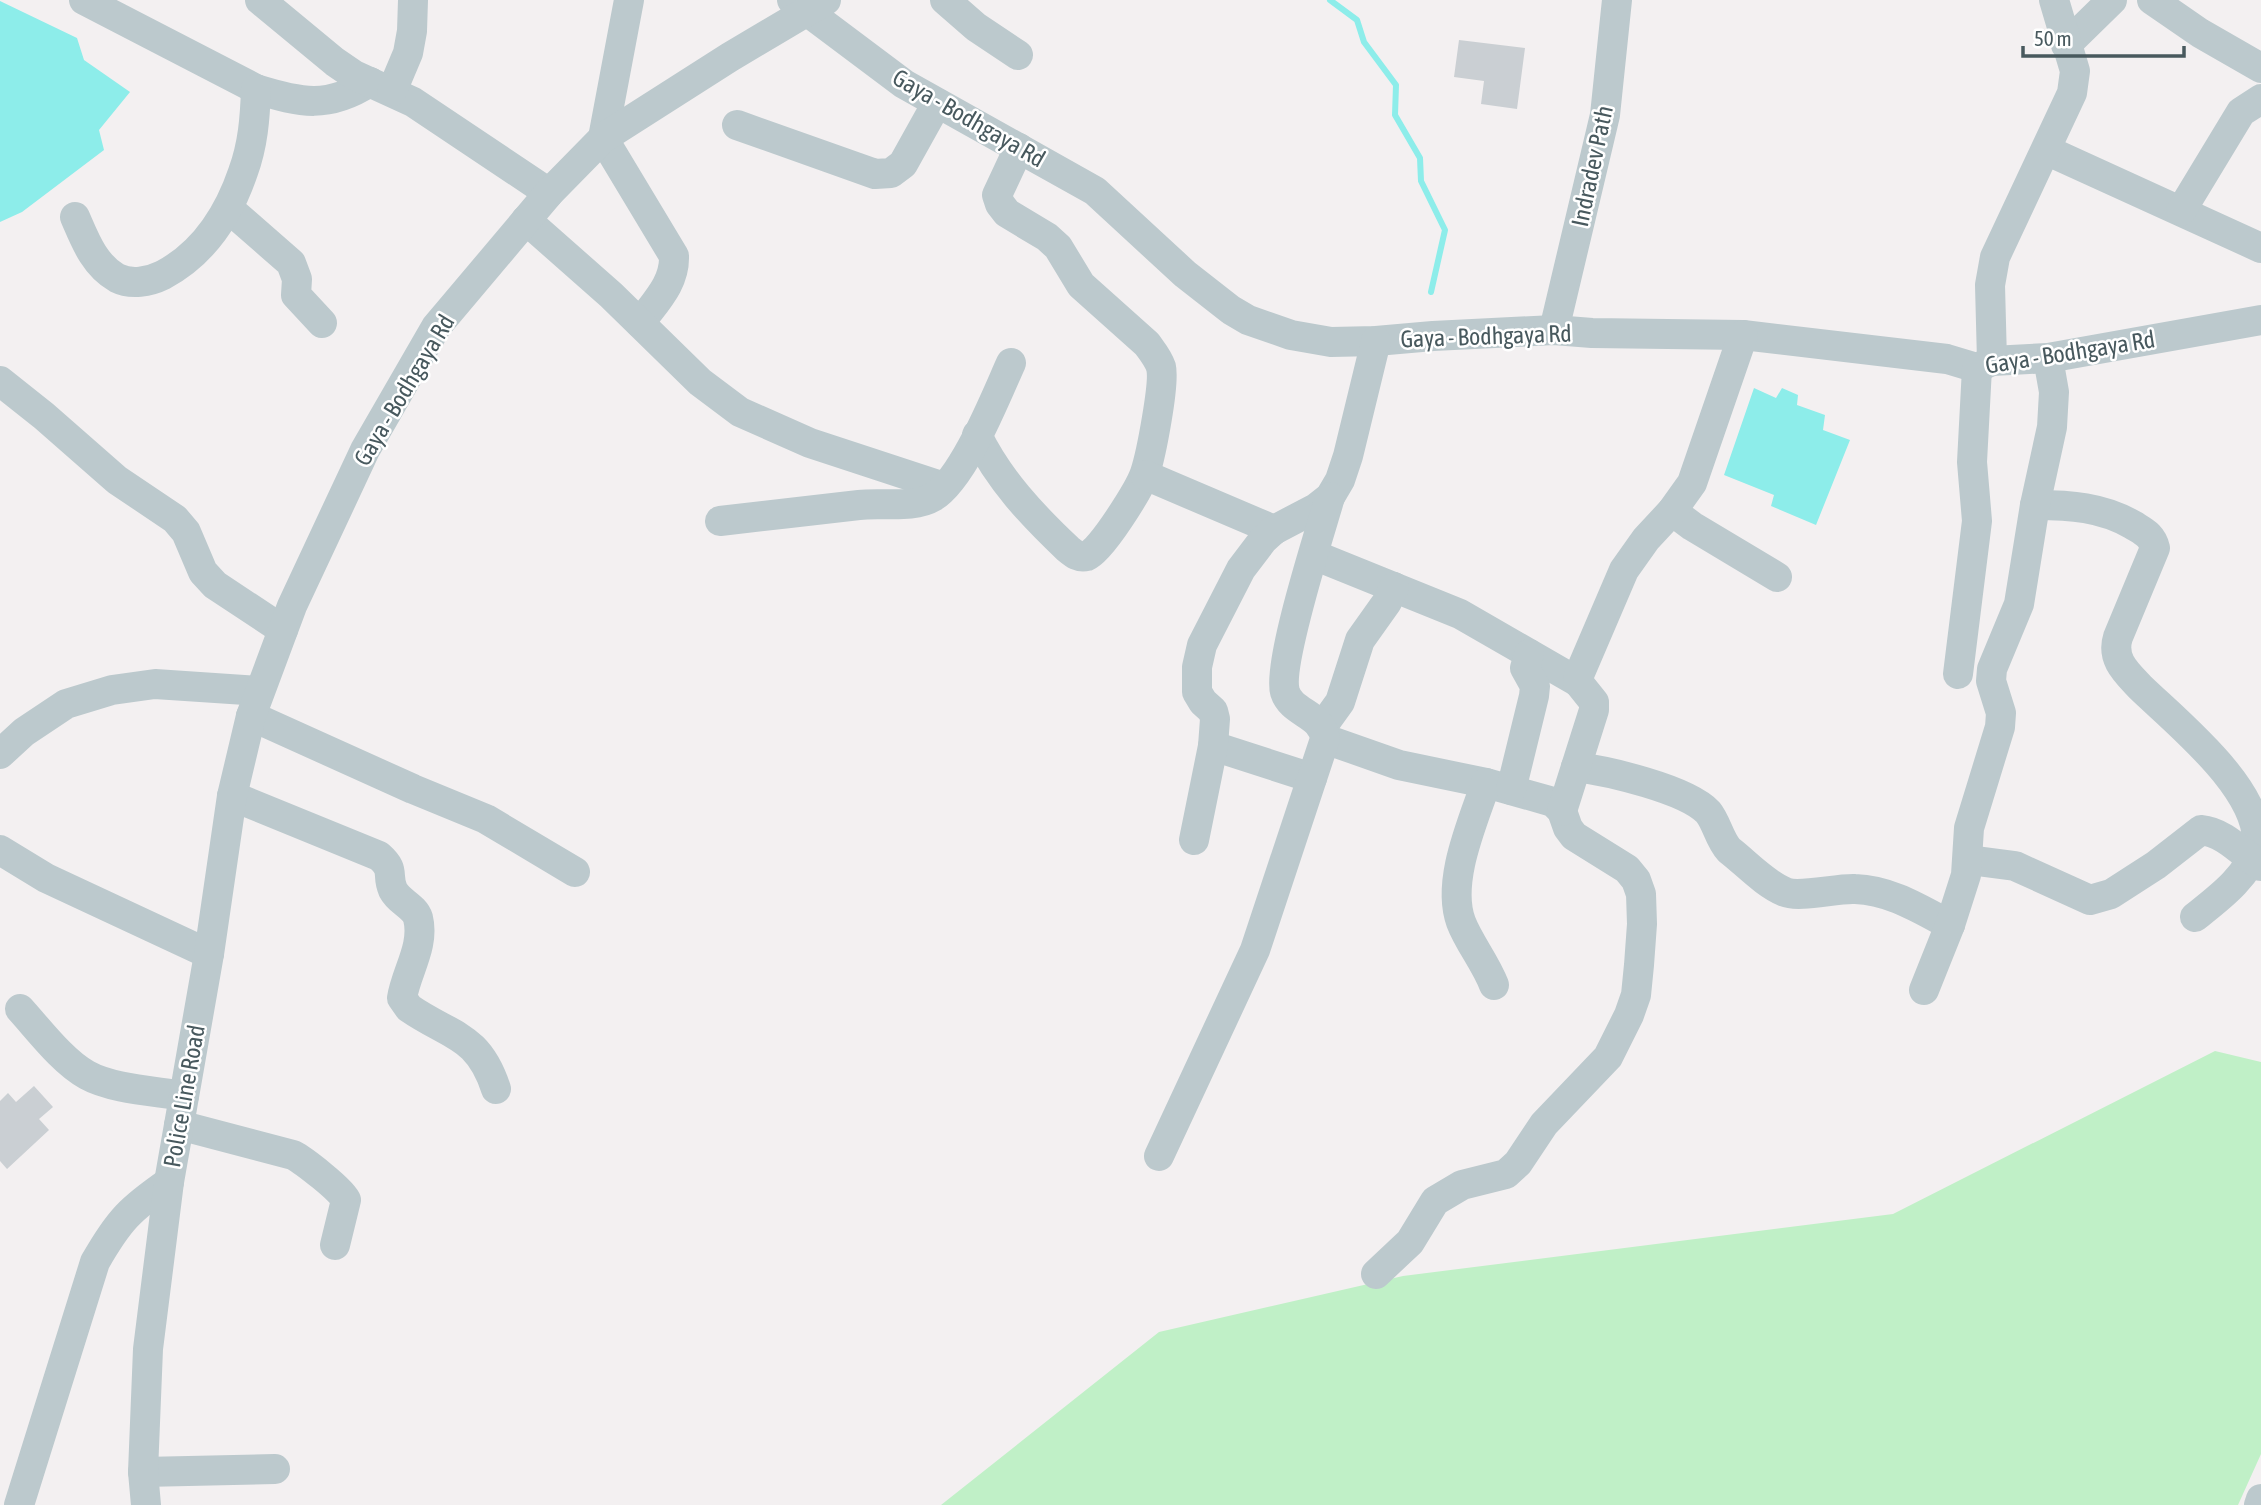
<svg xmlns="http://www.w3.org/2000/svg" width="2261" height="1505" font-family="'Asap Condensed',sans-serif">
<rect width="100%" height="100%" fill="#f3f0f1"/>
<!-- green -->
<path fill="#c0f0c7" d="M2215,1051l46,11v392l-23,51h-1297l218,-173 244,-56 490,-62z"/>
<!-- water -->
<g fill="#8dedea">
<path d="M0,1l77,37 7,22 46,32 -31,38 5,20 -82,62 -22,10z"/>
<path d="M1754,388l22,10 6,-10 16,7 -1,10 28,10 -2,15 27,10 -34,85 -45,-19 3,-11 -50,-20z"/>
</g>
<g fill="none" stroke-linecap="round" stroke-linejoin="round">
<!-- stream -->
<path stroke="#8dedea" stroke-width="6" d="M1330,0l27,20 7,22 32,43 -1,30 25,43 1,23 24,49 -14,62"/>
</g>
<!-- building -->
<g fill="#cacfd3">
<path d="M1459,40l66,8 -8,61 -36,-5 3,-23 -30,-4z"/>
<path d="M34,1086l19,21 -14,12 10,11 -42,39 -7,-8v-60l8,-8 8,9z"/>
</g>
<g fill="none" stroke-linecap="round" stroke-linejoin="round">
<!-- minor -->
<g stroke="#bcc9cd" stroke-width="30">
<path d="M84,0l172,89c45,14 72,20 114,-7"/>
<path d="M260,0l75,62 19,13 59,27 136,91"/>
<path d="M629,0l-26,138 71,118c1,27 -18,45 -34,67"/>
<path d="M792,0l112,84 191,107 90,83 46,36 17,10 43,15 40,7 45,-1 57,-5 121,-6 38,3 151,2 204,24 30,9 15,-7 56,-3 213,-38"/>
<path d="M945,0l31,27 42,28"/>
<path d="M2152,0l48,33 61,35"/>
<path d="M2066,45l46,-45"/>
<path d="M392,91l16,-38 4,-22 1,-31"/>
<path d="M737,125l138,49 16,-1 12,-9 34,-61"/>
<path d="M2046,150l215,98"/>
<path d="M228,208l63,55 6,16 -1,16 26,28"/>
<path d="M2181,211l60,-99 20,-13"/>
<path d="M75,217c10,23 19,48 42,61 14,7 32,4 46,-3 41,-22 65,-59 80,-103 10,-27 12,-54 13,-83"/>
<path d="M526,220l85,75 89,87 40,30 70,31 134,44"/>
<path d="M1554,330l51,-215 12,-115"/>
<path d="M1992,361l-2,-76 5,-28 77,-164 3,-22 -21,-71"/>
<path d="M0,381l44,35 73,64 58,39 11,13 17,40 12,13 68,45"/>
<path d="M977,435c22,45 55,80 91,114 6,5 11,9 19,7 14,-5 53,-68 58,-83 6,-18 20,-90 16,-106 -3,-9 -9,-16 -14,-23l-66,-59 -23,-38 -11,-10 -40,-24 -7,-9 -3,-9 22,-47"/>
<path d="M1145,475l129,55"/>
<path d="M2035,505c35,0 67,2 98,20 11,7 19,10 22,23l-37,89c-7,22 8,35 22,50 36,35 121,102 117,158 -8,31 -38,53 -62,72"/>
<path d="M1672,511l20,15 85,51"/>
<path d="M720,521c46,-5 93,-11 139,-16 23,-3 54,4 74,-8 31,-19 63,-101 78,-134"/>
<path d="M1314,555l146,59 118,68"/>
<path d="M1958,674l19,-153 -5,-59 5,-94"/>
<path d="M251,716l162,73 73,30 89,53"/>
<path d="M1322,727l18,-25 20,-62 27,-38 7,-15"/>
<path d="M1325,739l74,26 87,18 67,19 9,9 6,17 6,8 53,33 9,11 5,14 1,30 -3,41 -3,30 -7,20 -21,42 -64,67 -26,39 -12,11 -44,11 -27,16 -25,41 -34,32"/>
<path d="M1213,746l99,32"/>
<path d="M0,754l24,-22 42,-28 46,-14 43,-6 104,7"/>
<path d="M1576,767c32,4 110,22 132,45 9,11 11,27 21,38 17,13 36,34 56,42 14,6 52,-4 70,-3 35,1 65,20 95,36"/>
<path d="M1486,783c-13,39 -40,98 -25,139 8,21 24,40 33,63"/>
<path d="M1511,790l23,-94 1,-10 -10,-18 4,-14"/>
<path d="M232,796l147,60c17,15 7,18 14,34 6,12 21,16 25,28 7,28 -12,54 -16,80l7,10c42,29 69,26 87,81"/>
<path d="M1562,811l32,-101v-8l-16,-20 1,-7 45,-105 22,-31 26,-28 20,-28 51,-148"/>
<path d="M1194,840l19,-94 2,-27 -2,-8 -10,-9 -6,-10v-25l5,-22 39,-76 22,-29 11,-10 42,-22 14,-11 10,-17 8,-24 28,-115"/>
<path d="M0,850l46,28 163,76"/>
<path d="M1969,860l46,6 75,34 21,-6 45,-29 45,-35c23,2 41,23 60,36"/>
<path d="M1924,990l26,-65 16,-50 3,-47 31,-101 1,-14 -10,-32 1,-12 27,-65 16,-99 17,-78 2,-35 -6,-34"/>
<path d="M20,1009c19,21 43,53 67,66 25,14 68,16 97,21"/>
<path d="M179,1125l114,30c10,5 50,36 53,45l-11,45"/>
<path d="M1159,1156l96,-206 70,-211c-3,-26 -33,-25 -40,-47 -8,-28 35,-160 45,-195"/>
<path d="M143,1472l132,-3"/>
<path d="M19,1505l76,-243c24,-42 35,-53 74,-80"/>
<path d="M146,1505l-3,-33 5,-123 21,-167 40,-228 23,-158 19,-80 41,-110 73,-156 71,-123 113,-134 54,-55 127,-81 96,-57"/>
<path d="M2259,1505l2,-6"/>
</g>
</g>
<g text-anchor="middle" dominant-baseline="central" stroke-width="5" stroke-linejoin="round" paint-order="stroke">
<!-- street labels -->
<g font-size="24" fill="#48595e" stroke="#fff">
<text transform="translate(969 118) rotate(30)">Gaya - Bodhgaya Rd</text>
<text transform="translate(1592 166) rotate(-78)">Indradev Path</text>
<text transform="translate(1486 336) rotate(-2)">Gaya - Bodhgaya Rd</text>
<text transform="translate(2070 352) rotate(-9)">Gaya - Bodhgaya Rd</text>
<text transform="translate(404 390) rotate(-59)">Gaya - Bodhgaya Rd</text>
<text transform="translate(184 1096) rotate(-80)">Police Line Road</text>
</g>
</g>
<!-- scale -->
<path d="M2023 46v10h161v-10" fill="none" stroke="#48595e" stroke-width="3.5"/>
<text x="2034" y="46" font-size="21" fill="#48595e" stroke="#ffffff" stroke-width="5" paint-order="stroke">50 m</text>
</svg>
